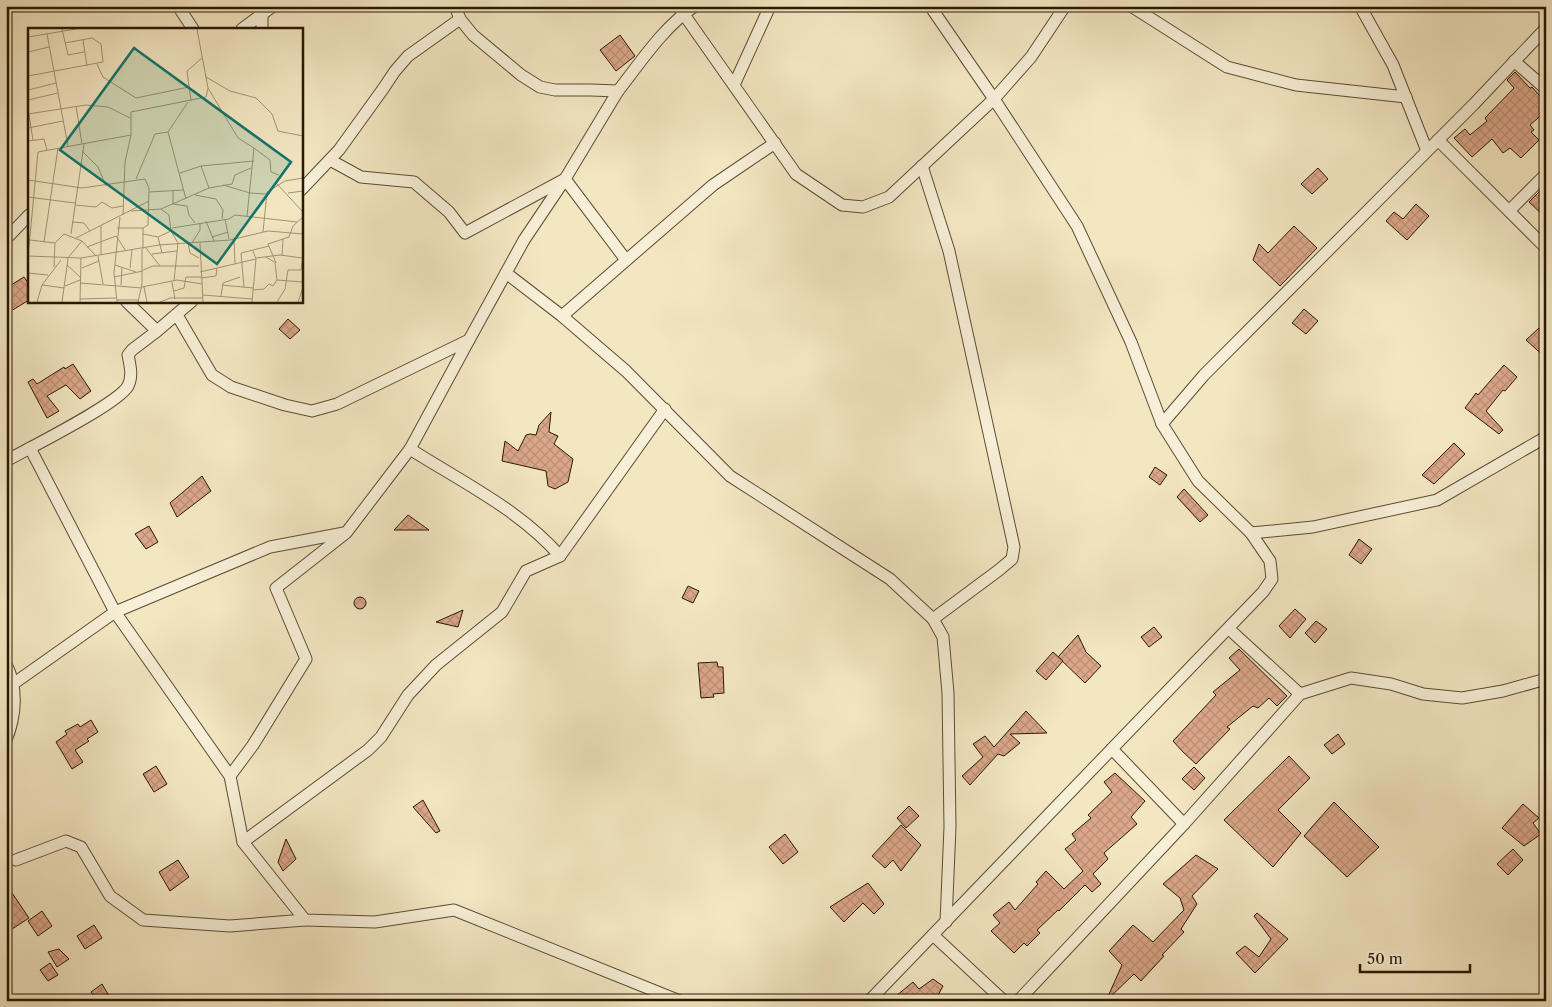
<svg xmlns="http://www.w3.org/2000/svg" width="1552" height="1007" font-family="'Libre Caslon Text',serif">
<defs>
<pattern id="building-cross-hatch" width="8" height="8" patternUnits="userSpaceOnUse" patternTransform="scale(1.25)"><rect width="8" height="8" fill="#dba78a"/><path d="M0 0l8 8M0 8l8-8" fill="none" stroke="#bc8f75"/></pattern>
</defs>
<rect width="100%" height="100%" fill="#f3e7c2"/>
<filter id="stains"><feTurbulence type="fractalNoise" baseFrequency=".004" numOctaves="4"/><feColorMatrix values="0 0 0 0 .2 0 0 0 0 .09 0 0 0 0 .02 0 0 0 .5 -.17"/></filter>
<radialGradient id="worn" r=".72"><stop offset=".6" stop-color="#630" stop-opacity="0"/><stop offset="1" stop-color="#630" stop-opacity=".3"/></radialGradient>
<!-- building -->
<g fill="url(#building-cross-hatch)" stroke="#2a1803">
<path d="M620,35l15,21 -19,15 -16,-21z"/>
<path d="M1515,72l15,16 2,-1 14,16v8l-16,14 4,5 -3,2 8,8 -18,18 -11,-10 -7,5 -11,-14 -20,18 -18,-19 11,-9 5,6 17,-14 -2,-3 29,-30 -7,-8z"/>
<path d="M1318,168l10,11 -16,15 -11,-10z"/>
<path d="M1546,185v33l-17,-16z"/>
<path d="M1416,204l13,12 -22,24 -21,-19 8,-9 9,7z"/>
<path d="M1294,226l23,22 -37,38 -27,-26 6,-16 9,9z"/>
<path d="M24,277l5,7v16l-23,14v-24l6,-3 -1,-2z"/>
<path d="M1304,309l14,12 -12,13 -14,-11z"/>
<path d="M288,319l12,11 -10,9 -11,-10z"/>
<path d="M1539,328l7,8v22l-20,-18z"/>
<path d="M73,364l18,27 -11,8 -14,-14 -19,11 12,15 -12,7 -19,-36 5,-3 4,5 27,-17 1,2z"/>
<path d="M1504,365l13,12 -12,14 -2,-1 -17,21 17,19 -4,4 -34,-26 11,-15 2,2z"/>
<path d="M551,412l-2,20 9,4 -4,8 19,15 -5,23 -13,7 -7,-3 -2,-15 -44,-10 3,-20 13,10 8,-16 4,-1 6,1 3,-10z"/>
<path d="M1454,443l11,11 -31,30 -12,-9z"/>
<path d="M1155,467l12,8 -7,10 -11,-8z"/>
<path d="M202,476l9,15 -34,26 -7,-14z"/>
<path d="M1184,489l24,26 -8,7 -23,-25z"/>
<path d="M408,515l21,15h-35z"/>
<path d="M149,526l9,16 -12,7 -11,-15z"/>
<path d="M1359,539l13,10 -11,15 -12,-9z"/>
<path d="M688,586l11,5 -6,12 -11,-5z"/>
<circle cx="360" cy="603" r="6"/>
<path d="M1295,609l11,10 -16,19 -11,-12z"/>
<path d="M463,610l-5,17 -22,-5z"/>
<path d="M1316,621l11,8 -12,14 -10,-10z"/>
<path d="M1154,627l8,10 -13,10 -8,-10z"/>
<path d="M1078,635l8,17 15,14 -16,17 -27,-26z"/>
<path d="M1239,649l48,47 -10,10 -8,-8 -11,10 -5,-2 -26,21 3,2 -34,35 -13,-12 -10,-11 43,-46 -3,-3 27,-22 -11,-12z"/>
<path d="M1053,652l10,9 -17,19 -10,-9z"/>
<path d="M717,662l1,5h5l1,26 -11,1 1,3 -13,1 -3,-35z"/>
<path d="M1026,711l21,22 -37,1 10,9 -16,13 -6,-2 -28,31 -8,-9 21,-19 -10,-13 12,-8 9,11z"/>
<path d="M91,720l7,12 -11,7 2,2 -14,9 8,12 -11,7 -16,-27 11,-8 -2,-3 13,-7 2,3z"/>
<path d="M1338,734l7,10 -13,10 -8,-9z"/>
<path d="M1289,756l21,22 -32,32 23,23 -28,34 -49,-47z"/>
<path d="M156,766l11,18 -13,8 -11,-18z"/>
<path d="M1194,767l11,11 -11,12 -12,-11z"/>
<path d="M1115,773l30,28 -14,16 6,7 -33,29 4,6 -15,15 8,10 -9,8 -7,-7 -26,26 -1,-1 -21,20 3,3 -13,13 -3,-3 -10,10 -23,-22 9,-8 -7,-8 16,-13 6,8 23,-26 -2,-2 10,-11 18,18 19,-18 -18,-22 11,-9 -4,-6 19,-16 -3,-3 24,-23 -8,-10z"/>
<path d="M423,800l17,31 -4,2 -23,-26z"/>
<path d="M1334,802l45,45 -32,30 -43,-41z"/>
<path d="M1523,804l16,14 -6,5 8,11 -17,12 -22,-18z"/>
<path d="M909,806l10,10 -13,12 -9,-10z"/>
<path d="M901,825l20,20 -20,26 -8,-11 -8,8 -13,-12z"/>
<path d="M785,834l13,18 -15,12 -14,-17z"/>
<path d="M286,839l10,20 -13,12 -5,-9z"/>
<path d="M1513,849l10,11 -15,15 -11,-11z"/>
<path d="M1196,855l22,14 -26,27 5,8 -16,25 3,3 -22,23 2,1 -23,25 -7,-7 -28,27 16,-36 -13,-14 24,-26 20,17 31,-32 -4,-12 -17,-14z"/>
<path d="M178,860l11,17 -19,14 -11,-19z"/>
<path d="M868,883l16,21 -10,10 -11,-11 -19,19 -14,-15z"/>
<path d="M6,884l23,34 -23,15z"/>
<path d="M42,911l10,15 -14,10 -10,-15z"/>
<path d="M1257,913l31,26 -33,34 -19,-20 9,-7 14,11 12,-18 -17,-23z"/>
<path d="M94,925l8,13 -17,11 -8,-13z"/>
<path d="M59,949l10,10 -12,8 -9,-15z"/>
<path d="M50,963l8,12 -10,6 -8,-11z"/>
<path d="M933,979l10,7 -8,15h-45l23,-19 6,7z"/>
<path d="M102,984l10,17h-15l-6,-9z"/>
</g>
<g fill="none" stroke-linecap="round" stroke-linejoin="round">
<defs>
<g id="minor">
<path d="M178,6l15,23"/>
<path d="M455,6l5,13 13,16 48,40 19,12 15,3h36l27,1c22,-28 46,-65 77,-85"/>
<path d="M678,6l118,168 46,31 21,2 26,-10 105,-98 37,-42 34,-51"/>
<path d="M930,6l64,93 83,127 54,116 31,82"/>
<path d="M1131,6l96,61 69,18 110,12"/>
<path d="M1360,6l33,59 34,86"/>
<path d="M262,14v15"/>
<path d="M242,29l31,-23"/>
<path d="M1514,61l32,28"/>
<path d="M734,85l36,-79"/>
<path d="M1438,140l108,108"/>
<path d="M330,160l31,17 53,5 35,30 16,21 100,-54 61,81"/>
<path d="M922,166l27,85 65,296 -2,12 -13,11 -66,49"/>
<path d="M301,190l38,-40 44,-61 12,-18 13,-15 52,-37"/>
<path d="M1509,211l37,-37"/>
<path d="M6,239l23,-24"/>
<path d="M506,273l56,43 64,55 104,105 160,103 43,40 10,18 5,56 2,134 -4,95"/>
<path d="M126,301l31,30"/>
<path d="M177,315l35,60 19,12 54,18 27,6 25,-7 132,-64"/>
<path d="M562,316l151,-131 62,-42"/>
<path d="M30,448l85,164 115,164 13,66 62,78 70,2 79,-12 226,91"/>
<path d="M410,449c52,33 110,61 150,107"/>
<path d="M6,461c23,-13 112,-57 122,-75 5,-10 2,-21 0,-31l4,-5 25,-19 35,-30"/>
<path d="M1251,533l62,-6 124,-27 109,-63"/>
<path d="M1229,629l71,65"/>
<path d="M6,664c12,24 10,52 0,76"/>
<path d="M13,684l102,-72 155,-65 74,-14"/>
<path d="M1112,749l72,75"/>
<path d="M230,776l23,-31 53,-86 -30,-71 70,-55 64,-84 59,-109 55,-100 41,-61 53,-88"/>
<path d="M243,842l125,-92 13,-13 27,-42 28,-30 66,-53 24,-41 34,-15 105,-147"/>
<path d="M16,860l50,-19 15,6 29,49 33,24 87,6 75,-6"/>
<path d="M933,935l71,66"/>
<path d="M869,1001l394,-409 9,-13 -2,-18 -19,-28 -53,-52 -36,-57 42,-49 270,-271 72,-76"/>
<path d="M1018,1001l166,-177 116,-130 51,-16 40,6 32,10 39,4 41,-7 43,-12"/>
</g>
</defs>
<!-- minor casing -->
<use href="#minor" stroke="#5c4c33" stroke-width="13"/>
<!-- minor -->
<use href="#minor" stroke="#f7efd7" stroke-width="11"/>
</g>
<!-- overview -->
<g transform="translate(28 28)">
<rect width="275" height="275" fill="#f3e7c2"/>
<path fill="none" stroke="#a39476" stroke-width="1" d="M34,1l6,26 16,-3M19,6l21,112M0,9l48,-8M55,12l4,26M0,24l21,-5M69,36l6,13 33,21 53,-11M0,48l75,-14 -2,-18 -9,-6 -27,5M178,49l24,14 26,7 16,16 6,17 25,5M180,60l30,50 16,10 -7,68M0,62l28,-7M0,72l30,-7M163,73l-4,-30 15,-13M48,78l6,38M0,86l58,-9 22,2 22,11M1,87l4,25M0,100l35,-7M0,113l16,-2 3,11M226,120l16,12 1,12 8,3M54,123l16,16 8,19M173,138l8,22M152,145l21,-7 53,-5M108,151l19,-45 13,-2M0,152l54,8 63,-9 4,9 -1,37 -5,3h-26M249,156l26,28M195,157l27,8 16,1M145,163v13l14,2 2,9 6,8M121,164l34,-2M260,165l15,-2M167,167l21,4 7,11 -1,9M0,169l47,6M158,171l-18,-67 20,-30M74,174l10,6 11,-2M47,177l21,2 6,-5M133,181l48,-21 23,-4 3,-9 16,-7M103,183l30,-2 8,6 2,16 7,12 -4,38M95,187l2,-53 6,-27M197,191l4,20M178,193l8,20M44,194l12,1 6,8M73,198v29M115,200v21M144,200l57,-9 6,-4 62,7M235,204l4,-40 18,-11 18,-3M43,206l13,-90M115,206l15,3 13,-6M130,209l4,16M184,209l16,-5M48,210l73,-37M206,211l1,25M2,212l25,3M16,214l14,-94M160,215l2,10 9,5M164,215l8,-13v-7M172,215l3,59M59,219l29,-11 10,15M118,220l14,18M124,226l25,-3M0,228l10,-104 93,-17v-23l75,-15 2,-9 -11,-59M0,228l53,2 78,-13 71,-5 38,-9 35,3M70,228l5,28M254,228l1,-17M238,229l10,6 -8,-19 21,-7 4,-11 10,-9M228,230l24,-3 22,3M39,231l15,-18M39,237l13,12M87,237l21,7M26,239l1,-24 9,-9 18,7 14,15M54,240l17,-7M102,240l2,-18M115,242l10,-4h46M172,244l56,-13M0,245l20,2M86,249l29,-6M173,250l15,-2 1,-8M249,252l26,2M144,254l3,17M52,255l62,5M14,257l22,3M93,257l1,-18M194,257l31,3M37,258l15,-6M114,259l35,-7 25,4M116,259l3,15M216,259l-3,-34 28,-7M225,262l11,-1 5,-5 4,2 4,-6 -2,-17M146,263l10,-3 2,-11h15M175,267l49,4M193,268l2,-13 17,-6M52,271l36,-1M89,272h22M9,274l5,-17 19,-25M34,274l6,-43M52,274l1,-44M89,274l-3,-29 6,-56M110,274l4,-18v-35M132,274l10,-4h33M224,274l4,-43 -3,-8M249,274l8,-13 3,-19h13l2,-14M270,274l5,-15"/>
<path fill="#0f766e" fill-opacity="0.15" stroke="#0f766e" stroke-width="2.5" d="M106,20l157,114 -74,102 -157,-114z"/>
<rect width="275" height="275" fill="none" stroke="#2a1803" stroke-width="2.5"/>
</g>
<!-- margin -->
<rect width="1552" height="1007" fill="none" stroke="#f3e7c2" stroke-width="25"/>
<rect x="8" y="8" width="1537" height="992" fill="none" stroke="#2a1803" stroke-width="2.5"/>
<rect x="12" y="12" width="1527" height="982" fill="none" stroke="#2a1803"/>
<!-- scale -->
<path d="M1360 964v8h110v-8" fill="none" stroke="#2a1803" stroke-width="2.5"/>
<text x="1367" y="964" font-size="15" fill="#2a1803" stroke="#f7efd7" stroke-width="4" paint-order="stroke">50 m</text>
<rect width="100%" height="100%" filter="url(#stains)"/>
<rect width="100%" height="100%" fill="url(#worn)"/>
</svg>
